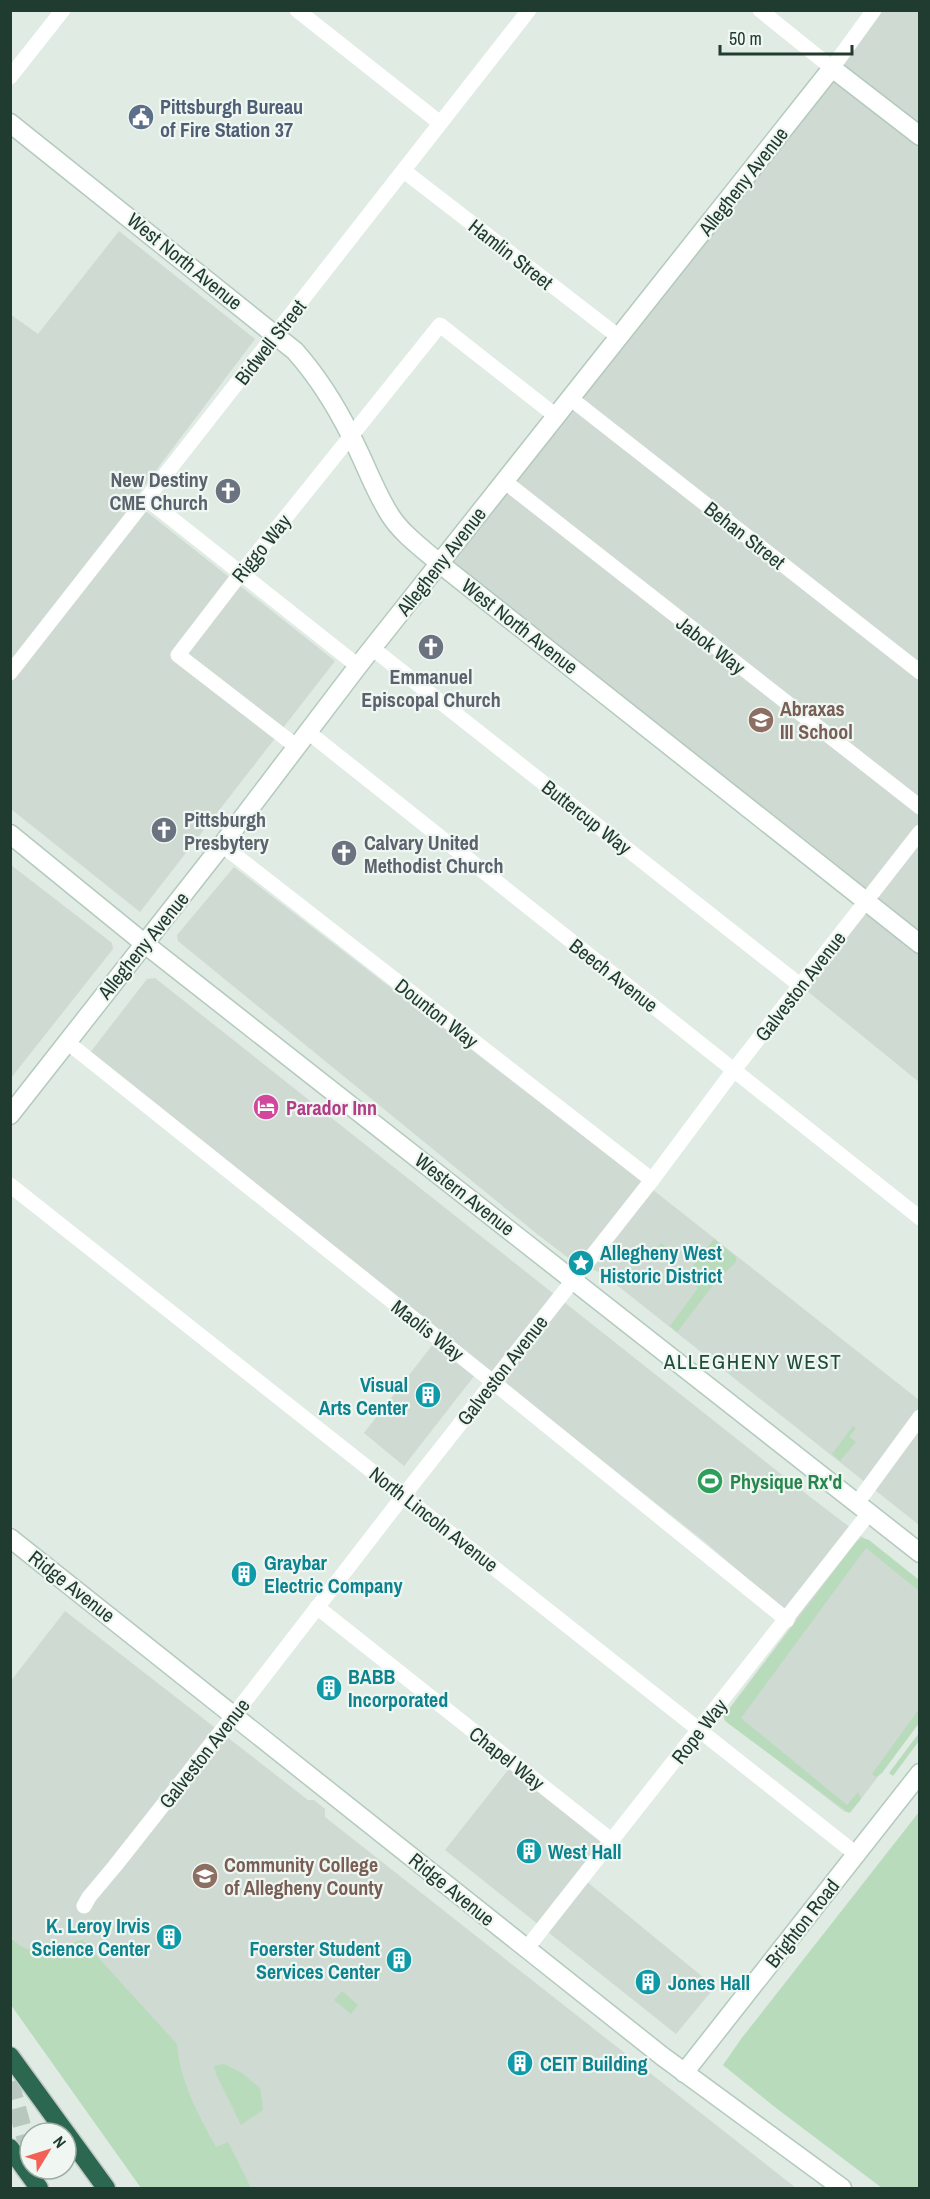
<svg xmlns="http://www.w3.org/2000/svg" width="930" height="2199" font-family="'Archivo Narrow',sans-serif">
<rect width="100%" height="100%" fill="#dfebe3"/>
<!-- built -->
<g fill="#cedad2">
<path d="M874,11h45v1071l-118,-96 65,-84 -427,-339z"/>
<path d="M119,231l136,108 -122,162 202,160 -195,251 -129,-103 -1,-495 28,20z"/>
<path d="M11,865l101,78 1,6 -102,129z"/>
<path d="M234,867l404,311 281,222v125l-316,-251 -32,-14 -34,-26 -359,-293 -1,-6z"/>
<path d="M155,978l650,515 114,87v143l-68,89h-6l-121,-93 1,-5 71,-94 -91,-78 -616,-488 58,-75z"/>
<path d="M434,1343l41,32 -71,91 -40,-33z"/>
<path d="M65,1611l243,189h6l11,9v8l471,371h-617l-149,-220 -19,-33 -1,-253z"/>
<path d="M512,1765l95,76 -27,35 135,111 -39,47 -231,-184z"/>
</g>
<!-- green -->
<g fill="#b8dcbb">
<path d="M714,1239l22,18v5l-19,18 -40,52 -7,-6 28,-38 -13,-12z"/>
<path d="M661,1243l15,12 -7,10 -15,-13z"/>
<path d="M853,1426l3,2 -7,9 7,5 -16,19 -8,-7z"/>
<path d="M862,1538l7,2 50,40v11l-53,-43 -125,170 106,87 11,-13 3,7 -12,14 -124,-92 -1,-5 132,-174z"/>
<path d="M919,1709v14l-37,50 -6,4 -4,-3z"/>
<path d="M919,1733v8l-26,35 -4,-3z"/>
<path d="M919,1812v376h-37l-106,-80 -53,-43 18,-26z"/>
<path d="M10,1935c16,27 50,12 72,5l95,104c3,38 21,70 39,103l12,-5 23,46h-110l-130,-183z"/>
<path d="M342,1991l16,14 -7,9 -17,-14z"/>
<path d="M224,2064l18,9 18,15 3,22 -22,15 -25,-51 -2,-8z"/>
</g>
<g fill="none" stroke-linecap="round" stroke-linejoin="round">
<!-- secondary-tunnel -->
<path stroke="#b9c8bf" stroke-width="18" stroke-dasharray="18 9" stroke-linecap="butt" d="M10,2082l20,73"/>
<defs>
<g id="secondary">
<path d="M10,123l285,228c23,26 41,55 56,85 14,26 23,54 39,79 12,19 32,33 49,48l481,381"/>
<path d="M10,834l135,110 775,609"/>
<path d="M10,1115l212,-270 136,-179 474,-598 88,68"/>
<path d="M10,1538l652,518 180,132"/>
<path d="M684,2073l236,-300"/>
</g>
<g id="highway">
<path d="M10,2056l96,132"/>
<path d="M10,2148l29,40"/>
</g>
</defs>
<!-- secondary casing -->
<use href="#secondary" stroke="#b3cabd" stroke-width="21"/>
<!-- highway casing -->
<use href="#highway" stroke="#c1c8c5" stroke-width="21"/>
<!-- street -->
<g stroke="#fff" stroke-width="15">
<path d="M297,10l143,113"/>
<path d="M760,10l72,58 42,-58"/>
<path d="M10,77l53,-67"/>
<path d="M404,171l215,166"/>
<path d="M570,398l350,274"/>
<path d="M504,481l416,326"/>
<path d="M147,499l211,167"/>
<path d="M372,648l429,338"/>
<path d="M10,673l519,-663"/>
<path d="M308,732l612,486"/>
<path d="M297,747l-119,-92 63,-82 199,-248 116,91"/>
<path d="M222,845l430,335"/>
<path d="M67,1042l426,340 294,238"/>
<path d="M10,1185l846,669"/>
<path d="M857,1503l63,-86"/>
<path d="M317,1607l295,234"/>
<path d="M84,1906l5,-9 26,-31 119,-151 170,-220 248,-315 82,-110 186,-238"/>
<path d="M527,1948l342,-435"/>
</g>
<!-- secondary -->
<use href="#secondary" stroke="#fff" stroke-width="18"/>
<!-- highway -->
<use href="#highway" stroke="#2c6750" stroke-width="18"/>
</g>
<!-- icons -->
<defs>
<symbol id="civic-disc" viewBox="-11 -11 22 22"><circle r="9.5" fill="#5c6f8a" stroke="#f0f7f2"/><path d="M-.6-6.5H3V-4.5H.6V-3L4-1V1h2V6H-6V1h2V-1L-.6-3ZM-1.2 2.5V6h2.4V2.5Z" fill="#fff"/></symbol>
<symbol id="church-disc" viewBox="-11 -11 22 22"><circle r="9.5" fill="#6b7280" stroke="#f0f7f2"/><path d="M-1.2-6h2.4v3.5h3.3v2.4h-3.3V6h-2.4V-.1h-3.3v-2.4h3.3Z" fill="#fff"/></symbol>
<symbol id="school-disc" viewBox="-11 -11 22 22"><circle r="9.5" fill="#8d6e63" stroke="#f0f7f2"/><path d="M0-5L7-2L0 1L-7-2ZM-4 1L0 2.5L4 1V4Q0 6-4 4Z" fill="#fff"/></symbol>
<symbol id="hotel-disc" viewBox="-11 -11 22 22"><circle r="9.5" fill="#d1479c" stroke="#f0f7f2"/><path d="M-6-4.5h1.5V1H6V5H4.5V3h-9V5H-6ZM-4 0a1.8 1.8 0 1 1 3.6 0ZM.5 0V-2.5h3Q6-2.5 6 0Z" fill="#fff"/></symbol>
<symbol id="sight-disc" viewBox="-11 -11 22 22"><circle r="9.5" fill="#0f9aa8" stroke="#f0f7f2"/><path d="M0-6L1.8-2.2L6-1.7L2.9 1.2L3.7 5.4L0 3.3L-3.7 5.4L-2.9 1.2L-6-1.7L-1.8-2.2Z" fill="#fff"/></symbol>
<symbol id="building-disc" viewBox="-11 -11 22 22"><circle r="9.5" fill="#0f9aa8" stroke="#f0f7f2"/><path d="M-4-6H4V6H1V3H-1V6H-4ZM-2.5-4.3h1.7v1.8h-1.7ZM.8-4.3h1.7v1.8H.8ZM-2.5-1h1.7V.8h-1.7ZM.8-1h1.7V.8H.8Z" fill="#fff"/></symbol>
<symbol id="stadium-disc" viewBox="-11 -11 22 22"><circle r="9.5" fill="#2e9e5b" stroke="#f0f7f2"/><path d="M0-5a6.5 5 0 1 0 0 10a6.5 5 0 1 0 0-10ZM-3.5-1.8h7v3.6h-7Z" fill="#fff"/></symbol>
<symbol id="university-disc" viewBox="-11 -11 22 22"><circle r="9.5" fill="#8d6e63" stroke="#f0f7f2"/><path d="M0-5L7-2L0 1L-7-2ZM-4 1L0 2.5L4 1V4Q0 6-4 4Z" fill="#fff"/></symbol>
</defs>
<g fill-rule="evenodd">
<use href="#civic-disc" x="126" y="102" width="30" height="30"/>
<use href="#church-disc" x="213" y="476" width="30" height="30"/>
<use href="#church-disc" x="416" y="632" width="30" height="30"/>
<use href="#school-disc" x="746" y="705" width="30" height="30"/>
<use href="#church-disc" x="149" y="815" width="30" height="30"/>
<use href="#church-disc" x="329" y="838" width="30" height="30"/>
<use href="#hotel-disc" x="251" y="1092" width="30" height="30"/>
<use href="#sight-disc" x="566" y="1248" width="30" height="30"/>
<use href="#building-disc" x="413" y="1380" width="30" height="30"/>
<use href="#stadium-disc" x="695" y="1466" width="30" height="30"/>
<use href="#building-disc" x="229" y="1559" width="30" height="30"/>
<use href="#building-disc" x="314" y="1673" width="30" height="30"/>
<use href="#building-disc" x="514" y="1836" width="30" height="30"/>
<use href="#university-disc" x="190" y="1861" width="30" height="30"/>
<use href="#building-disc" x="154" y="1922" width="30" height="30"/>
<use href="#building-disc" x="384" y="1945" width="30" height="30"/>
<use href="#building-disc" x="633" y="1967" width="30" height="30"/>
<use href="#building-disc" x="505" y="2048" width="30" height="30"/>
</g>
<g text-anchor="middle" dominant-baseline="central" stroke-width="4.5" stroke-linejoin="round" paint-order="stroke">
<!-- service labels -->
<g font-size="20" font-weight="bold" fill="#4e5e75" stroke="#f0f7f2" text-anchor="start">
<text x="160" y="106">Pittsburgh Bureau<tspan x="160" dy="23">of Fire Station 37</tspan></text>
</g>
<!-- street labels -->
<g font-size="20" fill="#203b2f" stroke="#f0f7f2">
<text transform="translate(743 181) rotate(-52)">Allegheny Avenue</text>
<text transform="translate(511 254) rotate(38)">Hamlin Street</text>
<text transform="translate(185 261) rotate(39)">West North Avenue</text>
<text transform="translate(270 342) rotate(-52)">Bidwell Street</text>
<text transform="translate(745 535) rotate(38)">Behan Street</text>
<text transform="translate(261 548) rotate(-51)">Riggo Way</text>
<text transform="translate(441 561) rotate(-52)">Allegheny Avenue</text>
<text transform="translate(520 626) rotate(38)">West North Avenue</text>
<text transform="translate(711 645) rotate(38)">Jabok Way</text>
<text transform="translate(587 817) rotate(38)">Buttercup Way</text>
<text transform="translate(143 945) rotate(-51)">Allegheny Avenue</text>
<text transform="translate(614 975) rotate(38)">Beech Avenue</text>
<text transform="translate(800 986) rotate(-52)">Galveston Avenue</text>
<text transform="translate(437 1013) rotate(38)">Dounton Way</text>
<text transform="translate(465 1194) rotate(38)">Western Avenue</text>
<text transform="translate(428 1330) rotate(38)">Maolis Way</text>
<text transform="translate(502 1370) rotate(-52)">Galveston Avenue</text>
<text transform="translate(434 1519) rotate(38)">North Lincoln Avenue</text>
<text transform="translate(72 1586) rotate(38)">Ridge Avenue</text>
<text transform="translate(699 1731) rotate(-52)">Rope Way</text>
<text transform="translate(204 1753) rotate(-52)">Galveston Avenue</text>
<text transform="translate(507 1758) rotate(38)">Chapel Way</text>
<text transform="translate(452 1889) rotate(39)">Ridge Avenue</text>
<text transform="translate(802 1923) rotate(-52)">Brighton Road</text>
</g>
<!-- worship labels -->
<g font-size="20" font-weight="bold" fill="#5b616d" stroke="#f0f7f2" text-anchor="start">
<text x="208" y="479" text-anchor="end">New Destiny<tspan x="208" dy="23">CME Church</tspan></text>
<text x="431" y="676" text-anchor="middle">Emmanuel<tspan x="431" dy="23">Episcopal Church</tspan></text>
<text x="184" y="819">Pittsburgh<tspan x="184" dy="23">Presbytery</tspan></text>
<text x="364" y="842">Calvary United<tspan x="364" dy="23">Methodist Church</tspan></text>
</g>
<!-- education labels -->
<g font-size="20" font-weight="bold" fill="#785e54" stroke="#f0f7f2" text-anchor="start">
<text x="780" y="708">Abraxas<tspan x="780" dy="23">III School</tspan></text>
<text x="224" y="1864">Community College<tspan x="224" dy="23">of Allegheny County</tspan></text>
</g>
<!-- hotel labels -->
<g font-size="20" font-weight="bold" fill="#b23c85" stroke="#f0f7f2" text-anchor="start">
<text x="286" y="1107">Parador Inn</text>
</g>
<!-- culture labels -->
<g font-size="20" font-weight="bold" fill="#0d838f" stroke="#f0f7f2" text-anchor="start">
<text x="600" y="1252">Allegheny West<tspan x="600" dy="23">Historic District</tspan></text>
<text x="408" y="1384" text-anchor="end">Visual<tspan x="408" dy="23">Arts Center</tspan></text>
<text x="264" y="1562">Graybar<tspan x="264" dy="23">Electric Company</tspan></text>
<text x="348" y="1676">BABB<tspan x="348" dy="23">Incorporated</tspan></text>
<text x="548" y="1851">West Hall</text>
<text x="150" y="1925" text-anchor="end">K. Leroy Irvis<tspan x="150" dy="23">Science Center</tspan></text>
<text x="380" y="1948" text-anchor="end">Foerster Student<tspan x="380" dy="23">Services Center</tspan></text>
<text x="668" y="1982">Jones Hall</text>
<text x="540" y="2063">CEIT Building</text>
</g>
<!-- leisure labels -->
<g font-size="20" font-weight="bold" fill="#27864d" stroke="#f0f7f2" text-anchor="start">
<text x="730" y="1481">Physique Rx'd</text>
</g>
<!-- neighbourhood labels -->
<g font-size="21" letter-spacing="1.5" fill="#1d4c38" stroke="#f0f7f2">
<text x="753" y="1361">ALLEGHENY WEST</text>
</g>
</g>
<!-- border -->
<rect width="930" height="2199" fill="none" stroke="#203b2f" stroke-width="24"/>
<!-- north arrow -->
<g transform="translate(48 2151) rotate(52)"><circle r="28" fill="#f0f7f2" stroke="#9daca4" stroke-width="1.5"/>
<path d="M0-4.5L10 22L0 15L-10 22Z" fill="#f26056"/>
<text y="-9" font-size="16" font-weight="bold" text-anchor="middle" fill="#203b2f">N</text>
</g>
<!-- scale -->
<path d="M720 45v9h132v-9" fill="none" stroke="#203b2f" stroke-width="3"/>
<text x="729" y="45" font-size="18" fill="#203b2f" stroke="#f0f7f2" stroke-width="4.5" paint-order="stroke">50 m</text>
</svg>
